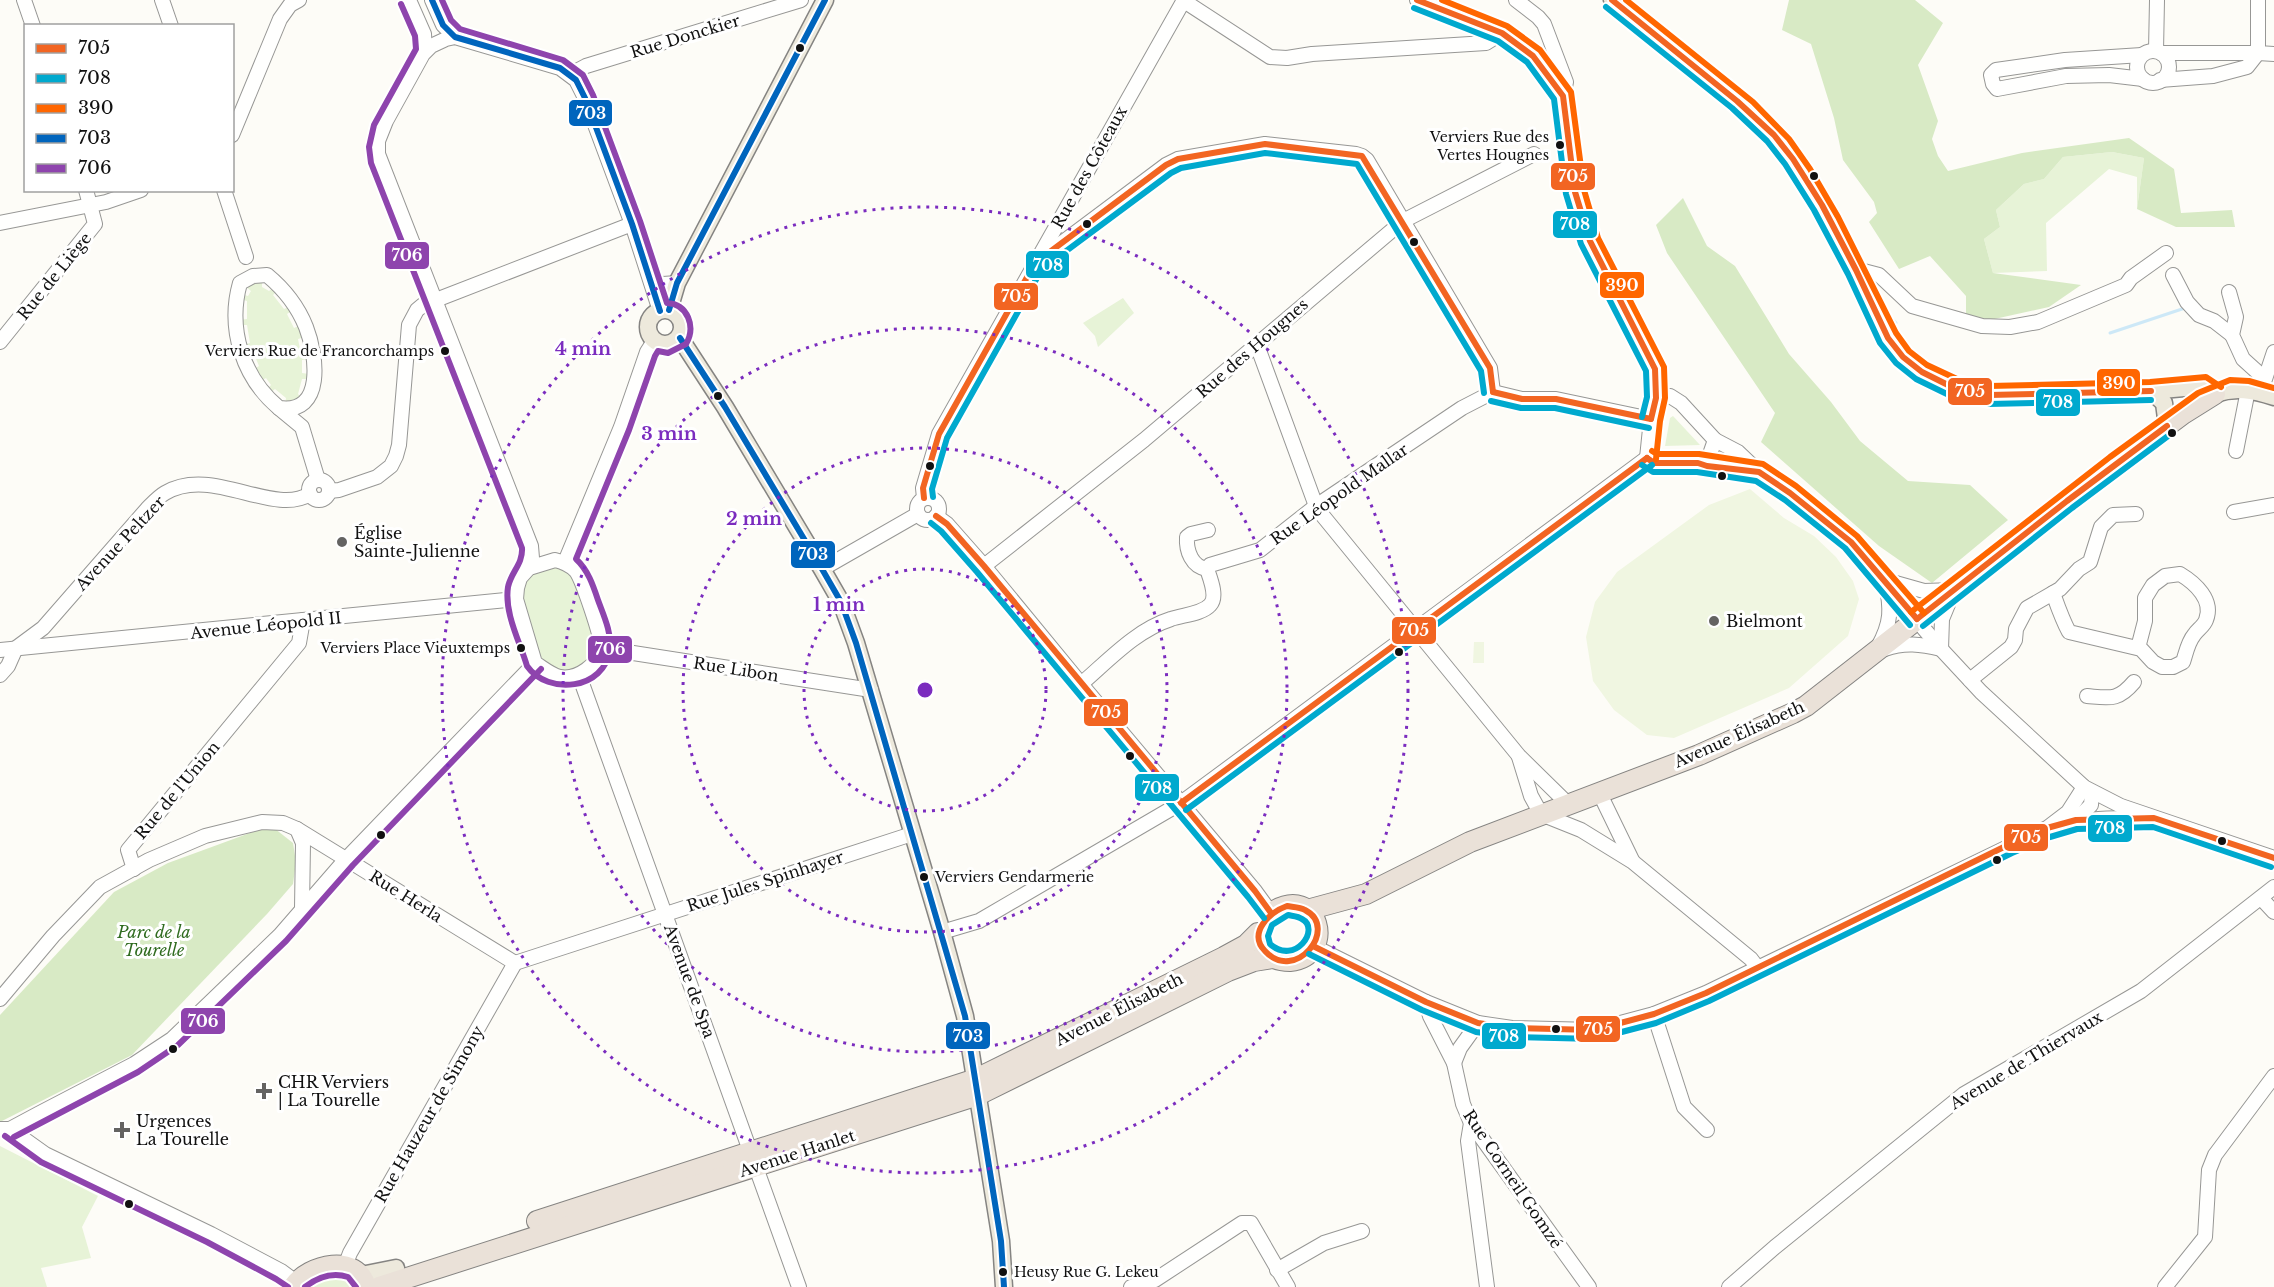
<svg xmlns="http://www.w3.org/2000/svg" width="2274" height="1287" font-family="'Libre Baskerville',serif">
<rect width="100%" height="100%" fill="#fdfcf7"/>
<!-- green -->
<g fill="#e7f3d7">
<path d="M2112,152l32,6 -7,51v-32l-28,-8 -63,54 1,48 -54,2 -9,-34 16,-12 -4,-17 28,-26 20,-5 19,-22z"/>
<path d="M262,279v8l7,4 6,-5 3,4 -5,5 11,14 7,-3 2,4 -6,4 7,14 7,-3 4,12 -7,2 3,15 7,-1 1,6 -7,1v13l7,1v5h-7l-4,15 5,5 -18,6 1,-7 -11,-9 -6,5 -3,-4 5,-5 -5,-7 -7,4 -6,-12 6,-4 -5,-12 -6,3 -5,-12 7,-2 -3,-18h-8v-5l8,-1v-18l-7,-2 1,-5 7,2 3,-5 -6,-5z"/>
<path d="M1123,298l11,15 -36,34 -3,-11 -12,-13z"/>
<path d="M1673,416l27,29 -35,1 5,-28z"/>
<path d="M557,567l9,3 9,8 20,64 -6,19 -18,10c-9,-1 -18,-2 -26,-9 -7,-7 -9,-20 -13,-30 -10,-31 -22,-62 25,-65z"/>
<path d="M0,1146l98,50 -16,31 9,31 -50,10 6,19h-47z"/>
<path d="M346,1271l13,16h-58l8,-8z"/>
</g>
<!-- forest -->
<g fill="#d8eac5">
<path d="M1789,0h126l28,23 -25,42 20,56 -6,18 6,17 10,15 74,-18 107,-15 45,31 7,44 51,-3 3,17h-59l-39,-18 7,-51 -32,-6 -49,5 -19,22 -20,5 -28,26 4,17 -16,12 9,34 88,12 -32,22 -59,13 -24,-5v-19l-36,-40 -31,13 -30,-47 8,-9 -3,-11 -31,-42 -9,-42 -23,-74 -29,-14z"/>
<path d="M1683,198l24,48 28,20 54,88 42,48 29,39 48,40 62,4 38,35 -76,63 -53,-37 -118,-104 14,-29 -108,-160 -11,-28z"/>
<path d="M274,828l19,15 3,19 -3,22 -26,30 -135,141 -132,67v-107l114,-123 54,-29 90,-33z"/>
</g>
<!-- pitch -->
<g fill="#f0f6e1">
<path d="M1750,489l34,29 30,18 22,21 17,24 6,18 -11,37 -59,52 -115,50 -27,-3 -33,-25 -21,-29 -7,-44 9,-35 22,-30 92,-67z"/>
<path d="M1474,642h10v21h-11z"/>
</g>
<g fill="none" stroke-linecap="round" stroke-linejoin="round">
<!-- stream -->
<g stroke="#cde8f7" stroke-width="3">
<path d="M1829,197l5,14"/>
<path d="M1868,276l18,36 10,11"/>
<path d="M2110,333l75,-25"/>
</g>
<defs>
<g id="minor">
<path d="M24,0l9,26"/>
<path d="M162,0l9,26"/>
<path d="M409,0l15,34 1,17"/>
<path d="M432,0l11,25 12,12"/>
<path d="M1417,0l85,33 31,23 30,40 12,96 15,49 65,128 1,29 -5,21 -4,39"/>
<path d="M1516,0l22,17 6,7 22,58 -3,14"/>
<path d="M2258,0v53l16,1"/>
<path d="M1184,1l86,56 17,1 25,-4 174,-11 16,-10"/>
<path d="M2156,51l1,-51"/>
<circle cx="2153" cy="67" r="16"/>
<path d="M2142,55l-77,5 -69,10 -5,5 2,9 4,5 69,-13 43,-1 34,4"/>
<path d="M571,74l15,-8 215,-66"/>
<path d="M2160,80l53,-4 34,-9 11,-14h-97"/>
<path d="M232,135l48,-116 10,-14 9,-5"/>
<path d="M224,190l22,67"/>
<path d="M0,223l106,-21 35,-12"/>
<path d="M1035,263l131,-98 12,-6 87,-15 91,10 6,2 5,4 123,208 3,24"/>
<path d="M1856,269l23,6 33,31 70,20 28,1 28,-5 88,-37 5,-7 35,-25"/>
<path d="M267,275c17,14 31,32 39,52 11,28 19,88 -27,81 -36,-30 -52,-79 -39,-125l13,-7z"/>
<path d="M2173,275l14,27 12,13 15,6 18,14"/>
<path d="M651,281l12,3 14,-1"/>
<path d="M2229,292l7,25 -4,18 11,24 21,19"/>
<path d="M0,342l95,-118 -9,-34"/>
<path d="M1257,345l59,161 7,10 196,240 49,48"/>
<path d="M2263,385l11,-33"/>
<path d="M279,408l23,19 16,53"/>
<path d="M1715,440l23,12 21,20 31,21 61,49 90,107 40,43 103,95 37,19 153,52"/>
<path d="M2236,451l12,-61"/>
<path d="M1647,458c13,10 48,6 62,-1l6,-17 -34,-37 -11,-7 -14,2"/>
<path d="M1698,463l9,3 52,6"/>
<circle cx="319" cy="490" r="10"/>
<path d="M329,491l10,-1 38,-13 14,-11 5,-10 3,-11 10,-120 8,-15 6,-5 209,-81"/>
<circle cx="928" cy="509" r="11"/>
<path d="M924,498l-1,-10 16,-54 245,-434"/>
<path d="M2234,512l40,-7"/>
<path d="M936,516l11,8 37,42 97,118 174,207 16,22"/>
<path d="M555,560c9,2 15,5 21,11 6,8 26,66 25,76 -2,18 -24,33 -41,30 -9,-2 -17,-9 -25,-14l-19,-64 1,-11 3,-10 9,-10z"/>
<path d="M565,562l56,-135 26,-75 7,-11"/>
<path d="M984,566l160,-126 259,-219 131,-67"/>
<path d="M529,568l3,-10 -1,-12 -153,-392v-13l8,-20 37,-67 8,-8 15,-7 9,-2 105,31 16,12 9,18 47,126 28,87"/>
<path d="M822,569l96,-55"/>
<path d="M1207,569c-15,-2 -21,-18 -20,-32l4,-3 17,-4"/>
<path d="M1885,580l39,11 30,-1 -12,29 -1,30"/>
<path d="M2053,593c5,14 9,26 16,39l72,17 12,13 9,5h11l10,-5c3,-9 5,-20 11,-27 3,-5 10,-9 12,-15 8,-20 -11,-37 -26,-46l-15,2 -12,9 -8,13v23l-7,27"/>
<path d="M1878,647c14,-25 13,-38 8,-65"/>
<path d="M601,648l270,42"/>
<path d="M1885,649c19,-7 36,-5 56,0"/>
<path d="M0,650l516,-51"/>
<path d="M0,675l8,-9 8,-18 27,-20 104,-119c5,-5 11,-12 18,-16 47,-28 108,24 145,1"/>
<path d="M579,675l220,612"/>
<path d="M1970,680l41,-33 4,-7 1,-11 11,-21 33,-19 19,-20 11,-7 11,-35 12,-12 23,-1"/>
<path d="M1081,684c27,-23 55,-54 90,-65 11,-4 31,-5 39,-14 8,-8 0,-27 -3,-36l3,-4 50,-15 56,-44 146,-98 31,-16 29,7h34l95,20"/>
<path d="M2087,696c23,2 31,5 47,-14"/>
<path d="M1519,757l12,39 10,18 40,16 52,32 118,97 6,8"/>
<path d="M1599,792l33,68"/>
<path d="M2076,820l15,-15 1,-13"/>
<path d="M2055,826c29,-8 58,-8 88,-8"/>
<path d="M297,829l6,14 -1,65"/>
<path d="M134,869l-6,-19 171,-207 4,-23"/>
<path d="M2261,898l13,14"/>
<path d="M942,932l37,-11 202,-118 466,-345"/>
<path d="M1313,946l113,56 52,21 34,5 82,2 60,-16 52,-21 341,-165 21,-16 16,-25"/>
<path d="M515,963l397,-129"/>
<path d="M0,999l53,-63 47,-49 49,-27 56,-24 57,-14 21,1 14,6 218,134"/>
<path d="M1426,1002l4,14 24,47 9,41 8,19 118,164"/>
<path d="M1654,1014l30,93 23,23"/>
<path d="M1454,1063l6,-15 18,-25"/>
<path d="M1471,1123l-3,18 19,146"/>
<path d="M0,1129h10l28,-15 96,-50 38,-25 108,-104 66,-76 189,-196"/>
<path d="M10,1129l35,25 166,80 70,37 15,11"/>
<path d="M345,1266l5,-13 165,-290"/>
<path d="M1277,1270l47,-27 38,-12"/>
<path d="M1131,1287l24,-7 87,-57h9l37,64"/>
<path d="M1729,1287l46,-40 189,-153 177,-103 133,-104"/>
<path d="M2165,1287l40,-50 4,-67 6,-15 59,-79"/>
</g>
<g id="major">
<path d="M1612,0c32,26 64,51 96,77 26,21 53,41 74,68 29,37 52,82 74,125 14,28 24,65 47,87 23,23 54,35 86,38l162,-4 55,-5 9,8c21,-7 38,-4 59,3"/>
<circle cx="665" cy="327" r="17"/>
<path d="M669,310l8,-27 148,-283"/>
<path d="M680,338l45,69 97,162 19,33 15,41 86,289 23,84 36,225 3,46"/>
<path d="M2151,391l13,12 3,23"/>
<path d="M361,1275l35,-7"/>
</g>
<g id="highway">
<path d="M1307,910l59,-16 104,-52 229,-87 94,-42 13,-7 310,-242 67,-50 32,-20"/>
<path d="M1264,951c7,7 15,10 26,10 47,-4 29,-80 -19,-48"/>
<path d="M537,1221l439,-142 248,-122 22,-12 12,-12"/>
<path d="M293,1287c16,-23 64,-34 73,0"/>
<path d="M379,1287l599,-192 250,-124 26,-10 19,-3"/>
</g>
</defs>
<!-- minor casing -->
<use href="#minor" stroke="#979795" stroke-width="16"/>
<!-- major casing -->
<use href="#major" stroke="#858482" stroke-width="19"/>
<!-- highway casing -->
<use href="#highway" stroke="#858482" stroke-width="22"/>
<!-- minor -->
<use href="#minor" stroke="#fffffe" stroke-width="14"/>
<!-- major -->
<use href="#major" stroke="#ede9dc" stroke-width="16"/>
<!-- highway -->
<use href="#highway" stroke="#eae1d8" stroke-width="20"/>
<defs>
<g id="bus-1">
<path d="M1417,0l85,33 31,23 30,40 12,96 15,49 65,128 1,29 -5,21"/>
<path d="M1612,0l125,101 37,34 19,24 29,46 34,65 32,68 15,19 19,15 32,16 35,7 162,-4"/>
<path d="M1493,392l29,7h34l95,20"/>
<path d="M1647,458l7,5h44l9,3 52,6 31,21 61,49 66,77"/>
<path d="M924,498l-1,-10 16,-54 96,-171 131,-98 12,-6 87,-15 97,12 128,212 3,24"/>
<path d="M936,516l11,8 37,42 271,325 16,22"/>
<path d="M1917,619l150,-118 100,-75"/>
<path d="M1181,803l466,-345"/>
<path d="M1287,906c5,1 13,1 18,4 35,18 -10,74 -40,41 -18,-18 5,-39 22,-45z"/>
<path d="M1313,946l113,56 52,21 34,5 82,2 60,-16 52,-21 302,-148 39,-17 29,-8 78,-2 120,40"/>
</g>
<g id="bus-2">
<path d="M1606,7l126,101 35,33 18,23 29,46 34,64 32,69 16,20 20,16 35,17 38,8 162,-4"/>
<path d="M1414,8l84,33 29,21 27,37 12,95 15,50 65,127 1,26 -5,20"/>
<path d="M1491,401l30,7h34l94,20"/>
<path d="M1642,465l11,7h44l59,9 29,19 60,48 65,77"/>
<path d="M933,497l-1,-8 15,-51 95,-169 129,-96 10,-5 84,-15 92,11 124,207 3,22"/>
<path d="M931,523l10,8 36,41 271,325 16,21"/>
<path d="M1923,626l149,-118 100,-75"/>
<path d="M1186,810l466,-345"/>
<path d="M1288,915c4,1 10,1 14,4 19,10 -7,47 -32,25l-2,-8 4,-11z"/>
<path d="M1309,954l113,56 54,22 36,5 83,2 61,-16 53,-22 303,-148 38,-16 27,-8 76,-2 118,40"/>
</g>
<g id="bus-3">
<path d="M1442,0l65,26 33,24 31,42 13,98 14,48 66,129 1,31 -5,23 -4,38"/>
<path d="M1626,0l127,102 36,37 21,30 28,48 58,116 13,18 18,14 30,14 32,7 161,-4 56,-5 15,10"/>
<path d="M1652,451l5,3h42l64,10 33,22 61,50 67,77"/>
<path d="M1911,612l199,-155 88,-64 32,-13 19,1 25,7"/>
</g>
<g id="bus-4">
<path d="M432,0l11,25 12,12 105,31 16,12 9,18 47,126 28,87"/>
<path d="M669,310l8,-27 148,-283"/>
<path d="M680,338l45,69 97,162 19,33 15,41 109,373 36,225 3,46"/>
</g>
<g id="bus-5">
<path d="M401,4l14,32 1,13 -42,76 -5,22 2,16 151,385c1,16 -11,24 -14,39 -4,26 12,55 19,79 21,30 78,24 83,-17 2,-16 -7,-35 -12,-49 -5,-15 -10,-30 -22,-41l53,-129 26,-74 3,-5 10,2 18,-9c10,-17 2,-40 -19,-41l-27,-82 -47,-126 -10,-20 -20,-15 -103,-31 -9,-9 -9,-20"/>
<path d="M5,1136l36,26 166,80 69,37 12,8"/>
<path d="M14,1137l124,-65 40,-27 108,-104 67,-76 188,-196"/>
<path d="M305,1287c13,-10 27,-15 43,-10l8,10"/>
</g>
</defs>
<!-- bus-1 casing -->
<use href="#bus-1" stroke="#fff" stroke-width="10"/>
<!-- bus-2 casing -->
<use href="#bus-2" stroke="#fff" stroke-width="10"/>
<!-- bus-3 casing -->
<use href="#bus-3" stroke="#fff" stroke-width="10"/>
<!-- bus-4 casing -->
<use href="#bus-4" stroke="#fff" stroke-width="10"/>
<!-- bus-5 casing -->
<use href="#bus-5" stroke="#fff" stroke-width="10"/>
<!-- bus-1 -->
<use href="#bus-1" stroke="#f26522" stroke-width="6"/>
<!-- bus-2 -->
<use href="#bus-2" stroke="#00a9ce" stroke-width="6"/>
<!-- bus-3 -->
<use href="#bus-3" stroke="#f60" stroke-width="6"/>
<!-- bus-4 -->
<use href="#bus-4" stroke="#0065bd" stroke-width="6"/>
<!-- bus-5 -->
<use href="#bus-5" stroke="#8e44ad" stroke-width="6"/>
</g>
<!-- distance rings -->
<g fill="none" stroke="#7b2cbf" stroke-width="3" stroke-dasharray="3 6">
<circle cx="925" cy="690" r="121"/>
<circle cx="925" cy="690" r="242"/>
<circle cx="925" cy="690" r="362"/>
<circle cx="925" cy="690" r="483"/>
</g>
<!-- markers -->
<g fill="#111" stroke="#fff" stroke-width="2">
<circle cx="800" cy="48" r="5"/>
<circle cx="1560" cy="145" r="5"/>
<circle cx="1814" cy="176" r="5"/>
<circle cx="1087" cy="224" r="5"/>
<circle cx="1414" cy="242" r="5"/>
<circle cx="445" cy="351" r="5"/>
<circle cx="718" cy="396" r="5"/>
<circle cx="2172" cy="433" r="5"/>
<circle cx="930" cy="466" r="5"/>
<circle cx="1722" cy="476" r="5"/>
<circle cx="521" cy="648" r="5"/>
<circle cx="1399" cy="652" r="5"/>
<circle cx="1130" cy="756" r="5"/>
<circle cx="381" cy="835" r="5"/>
<circle cx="2222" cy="841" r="5"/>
<circle cx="1997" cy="860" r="5"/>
<circle cx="924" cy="877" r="5"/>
<circle cx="1556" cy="1029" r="5"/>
<circle cx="173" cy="1049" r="5"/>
<circle cx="129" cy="1204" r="5"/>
<circle cx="1003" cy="1272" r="5"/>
</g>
<g fill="#646362" stroke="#fff" stroke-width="2">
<circle cx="342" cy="542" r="6"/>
<circle cx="1714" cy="621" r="6"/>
<path d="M261 1082h6v6h6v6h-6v6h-6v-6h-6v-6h6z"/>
<path d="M119 1121h6v6h6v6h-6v6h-6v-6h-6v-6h6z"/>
</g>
<g text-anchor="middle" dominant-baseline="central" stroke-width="6" stroke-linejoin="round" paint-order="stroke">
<!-- bus labels -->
<g font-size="14" fill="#111" stroke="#fff" text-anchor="end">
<text x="1549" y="137">Verviers Rue des<tspan x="1549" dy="18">Vertes Hougnes</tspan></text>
<text x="434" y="351">Verviers Rue de Francorchamps</text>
<text x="510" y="648">Verviers Place Vieuxtemps</text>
<text x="935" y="877" text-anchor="start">Verviers Gendarmerie</text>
<text x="1014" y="1272" text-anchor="start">Heusy Rue G. Lekeu</text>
</g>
<!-- street labels -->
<g font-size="16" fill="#111" stroke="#fff">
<text transform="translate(685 36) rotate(-17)">Rue Donckier</text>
<text transform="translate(1089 167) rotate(-61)">Rue des Côteaux</text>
<text transform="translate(54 276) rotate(-51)">Rue de Liège</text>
<text transform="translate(1252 348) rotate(-41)">Rue des Hougnes</text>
<text transform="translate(1339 494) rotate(-35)">Rue Léopold Mallar</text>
<text transform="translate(120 543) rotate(-47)">Avenue Peltzer</text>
<text transform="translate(266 625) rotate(-6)">Avenue Léopold II</text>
<text transform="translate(736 669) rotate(9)">Rue Libon</text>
<text transform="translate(1739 734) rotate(-24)">Avenue Élisabeth</text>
<text transform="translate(177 790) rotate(-50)">Rue de l'Union</text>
<text transform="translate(765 881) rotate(-18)">Rue Jules Spinhayer</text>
<text transform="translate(406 896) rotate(32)">Rue Herla</text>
<text transform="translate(690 981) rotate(70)">Avenue de Spa</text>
<text transform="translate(1119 1009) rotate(-27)">Avenue Élisabeth</text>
<text transform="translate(2026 1060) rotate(-31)">Avenue de Thiervaux</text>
<text transform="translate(429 1114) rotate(-60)">Rue Hauzeur de Simony</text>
<text transform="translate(797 1153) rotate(-18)">Avenue Hanlet</text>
<text transform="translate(1513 1179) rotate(56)">Rue Corneil Gomzé</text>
</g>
<!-- poi labels -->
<g font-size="16" fill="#111" stroke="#fff" text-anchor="start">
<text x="354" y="533">Église<tspan x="354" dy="18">Sainte-Julienne</tspan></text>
<text x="1726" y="621">Bielmont</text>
<text x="278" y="1082">CHR Verviers<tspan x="278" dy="18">| La Tourelle</tspan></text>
<text x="136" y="1121">Urgences<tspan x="136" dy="18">La Tourelle</tspan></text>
</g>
<!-- park labels -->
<g font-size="16" font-style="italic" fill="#2f6b1f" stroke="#fff">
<text x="154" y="932">Parc de la<tspan x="154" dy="18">Tourelle</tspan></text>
</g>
</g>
<circle cx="925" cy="690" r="9" fill="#7b2cbf" stroke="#fff" stroke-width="3"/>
<g font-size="18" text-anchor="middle" font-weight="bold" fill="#7b2cbf" stroke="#fff" stroke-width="6" stroke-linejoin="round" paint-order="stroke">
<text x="583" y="355">4 min</text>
<text x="669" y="440">3 min</text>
<text x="754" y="525">2 min</text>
<text x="839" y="611">1 min</text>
</g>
<g stroke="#fff" stroke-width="2">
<rect x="568" y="99" width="45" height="28" rx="6" fill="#0065bd"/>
<rect x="1550" y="162" width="46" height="29" rx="6" fill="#f26522"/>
<rect x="1552" y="210" width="46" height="29" rx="6" fill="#00a9ce"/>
<rect x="384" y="241" width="46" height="29" rx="6" fill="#8e44ad"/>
<rect x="1025" y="250" width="45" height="29" rx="6" fill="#00a9ce"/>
<rect x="1599" y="271" width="46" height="28" rx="6" fill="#f60"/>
<rect x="993" y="282" width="46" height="29" rx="6" fill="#f26522"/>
<rect x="2096" y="368" width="45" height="29" rx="6" fill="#f60"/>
<rect x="1947" y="377" width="46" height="29" rx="6" fill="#f26522"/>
<rect x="2035" y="388" width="46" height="29" rx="6" fill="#00a9ce"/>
<rect x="790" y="540" width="46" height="29" rx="6" fill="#0065bd"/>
<rect x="1391" y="616" width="46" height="29" rx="6" fill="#f26522"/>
<rect x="587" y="635" width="46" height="29" rx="6" fill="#8e44ad"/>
<rect x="1083" y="698" width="46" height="29" rx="6" fill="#f26522"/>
<rect x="1134" y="773" width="46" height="29" rx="6" fill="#00a9ce"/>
<rect x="2087" y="814" width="46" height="29" rx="6" fill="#00a9ce"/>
<rect x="2003" y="823" width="46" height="29" rx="6" fill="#f26522"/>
<rect x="180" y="1007" width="46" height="28" rx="6" fill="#8e44ad"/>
<rect x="1575" y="1015" width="46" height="28" rx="6" fill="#f26522"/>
<rect x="945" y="1021" width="46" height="29" rx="6" fill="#0065bd"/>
<rect x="1481" y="1022" width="46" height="28" rx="6" fill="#00a9ce"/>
</g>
<g font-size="16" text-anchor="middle" font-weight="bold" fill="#fff">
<text x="591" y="119">703</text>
<text x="1573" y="182">705</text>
<text x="1575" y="230">708</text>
<text x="407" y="261">706</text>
<text x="1048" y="271">708</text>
<text x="1622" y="291">390</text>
<text x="1016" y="302">705</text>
<text x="2119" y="389">390</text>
<text x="1970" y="397">705</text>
<text x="2058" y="408">708</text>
<text x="813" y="560">703</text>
<text x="1414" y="636">705</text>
<text x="610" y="655">706</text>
<text x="1106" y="718">705</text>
<text x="1157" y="794">708</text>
<text x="2110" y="834">708</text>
<text x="2026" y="843">705</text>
<text x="203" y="1027">706</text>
<text x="1598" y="1035">705</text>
<text x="968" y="1042">703</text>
<text x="1504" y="1042">708</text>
</g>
<!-- legend -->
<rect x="24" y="24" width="210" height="168" fill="#ffffff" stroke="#a0a0a0" stroke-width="1.5"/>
<rect x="36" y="44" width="30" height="9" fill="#f26522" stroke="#a0a0a0" stroke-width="1.5"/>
<text x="78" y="54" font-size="18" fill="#111111">705</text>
<rect x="36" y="74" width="30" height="9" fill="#00a9ce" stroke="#a0a0a0" stroke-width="1.5"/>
<text x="78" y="84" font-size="18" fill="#111111">708</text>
<rect x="36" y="104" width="30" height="9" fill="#ff6600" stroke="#a0a0a0" stroke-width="1.5"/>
<text x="78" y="114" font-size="18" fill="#111111">390</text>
<rect x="36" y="134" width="30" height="9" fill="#0065bd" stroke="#a0a0a0" stroke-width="1.5"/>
<text x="78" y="144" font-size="18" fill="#111111">703</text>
<rect x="36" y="164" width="30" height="9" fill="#8e44ad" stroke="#a0a0a0" stroke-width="1.5"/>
<text x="78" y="174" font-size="18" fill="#111111">706</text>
</svg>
